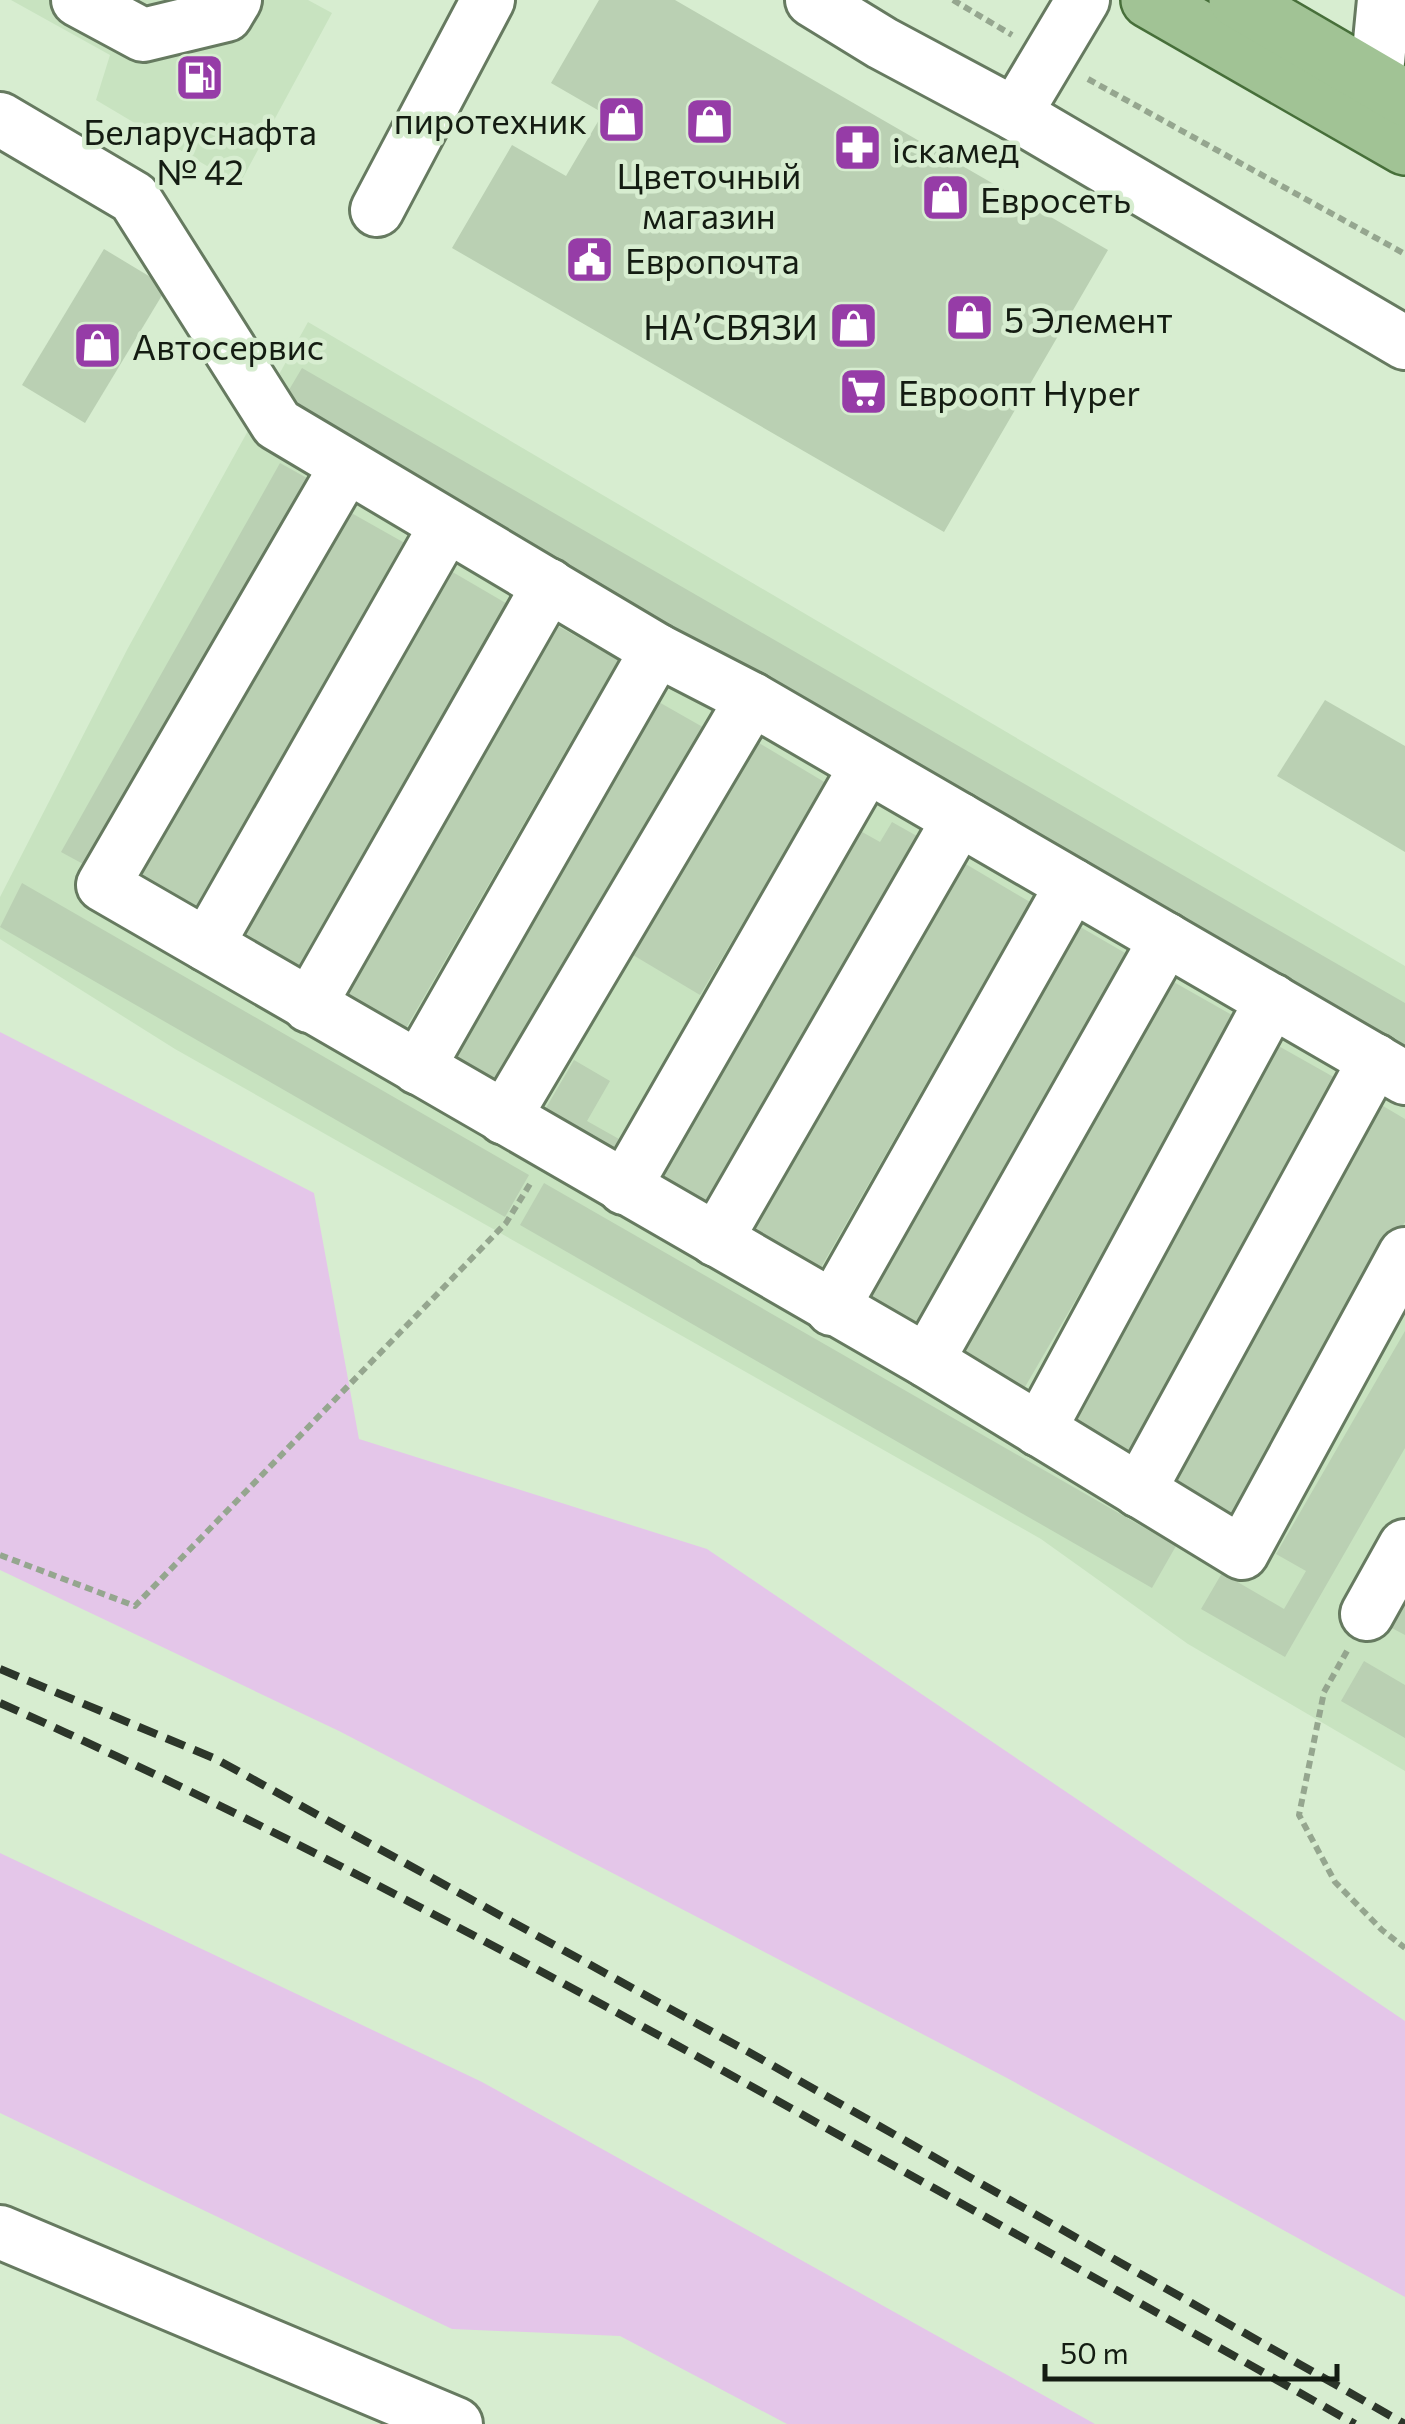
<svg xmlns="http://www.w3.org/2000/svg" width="1405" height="2424" font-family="Commissioner,sans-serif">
<rect width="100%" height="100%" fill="#d7edd0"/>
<!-- built -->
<g fill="#c8e3c0">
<path d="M11,0h297l24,13 -93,172 -143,-85 14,-45z"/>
<path d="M308,322l1097,644v805l-217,-127 -147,-105 -866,-490 -175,-110v-42l128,-249z"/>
</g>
<!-- green -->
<g fill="#e4c6e9">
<path d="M0,1032l314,161 45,246 348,110 698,472v276l-398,-219 -668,-347 -339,-161z"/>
<path d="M0,1853l482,229 613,342h-308l-167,-88 -168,-7 -452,-216z"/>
</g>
<!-- building -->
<g fill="#bad0b3">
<path d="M599,0h76l433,250 -164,282 -492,-284 60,-103 54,31 37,-63 -52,-30z"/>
<path d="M104,249l63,38 -82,136 -63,-38z"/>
<path d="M302,368l1103,635v49l-1125,-647z"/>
<path d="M280,463l34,19 -218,389 -35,-19z"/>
<path d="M339,506l71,40 -217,384 -71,-40z"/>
<path d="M444,567l72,42 -217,375 -72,-42z"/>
<path d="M549,621l69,39 -216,375 -70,-39z"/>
<path d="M643,693l72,41 -208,360 -71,-41z"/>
<path d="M1325,700l80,46v106l-128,-76z"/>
<path d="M759,743l67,40 -126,212 -67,-40z"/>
<path d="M892,822l39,22 -218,381 -72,-42 207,-359 32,18z"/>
<path d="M964,863l66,39 -218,381 -67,-38z"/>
<path d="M22,883l507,292 -24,42 -505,-290z"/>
<path d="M1070,921l69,40 -220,384 -69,-40z"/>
<path d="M1172,981l67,38 -221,380 -67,-38z"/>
<path d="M1275,1044l71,40 -216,373 -71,-42z"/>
<path d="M574,1060l36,21 -23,40 32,18 -15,25 -68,-39z"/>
<path d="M1378,1103l27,16v103l-174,297 -72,-42z"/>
<path d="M544,1183l632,363 -24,42 -632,-363z"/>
<path d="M1405,1331v117l-120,209 -84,-48 21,-36 62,36 22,-38 -30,-17z"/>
<path d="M1405,1596v39l-17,-9z"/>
<path d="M1364,1661l41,24v53l-64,-37z"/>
</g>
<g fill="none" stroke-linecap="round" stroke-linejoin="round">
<defs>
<g id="minor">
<path d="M78,0l65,35 83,-20 9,-15"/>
<path d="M812,0l70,43 133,71 390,229"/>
<path d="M1376,82l8,-82"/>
<path d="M1015,114l68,-114"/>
<path d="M0,119l134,79 143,226 380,226 95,49 653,379"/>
<path d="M377,210l111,-210"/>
<path d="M346,467l-243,418 824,476 315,192 163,-299"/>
<path d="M207,945l239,-419"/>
<path d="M309,1006l240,-421"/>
<path d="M418,1068l239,-418"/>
<path d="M504,1118l248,-419"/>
<path d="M624,1188l242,-421"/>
<path d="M716,1240l243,-421"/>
<path d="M832,1309l240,-424"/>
<path d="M927,1361l239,-422"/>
<path d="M1039,1430l233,-430"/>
<path d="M1139,1491l236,-431"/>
<path d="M1367,1614l38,-68"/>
<path d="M0,2232l456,192"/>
</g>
<g id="major">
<path d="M1149,0l256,147"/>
<path d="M1237,0l168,98"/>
</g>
</defs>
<!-- minor casing -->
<use href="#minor" stroke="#667a60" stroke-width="58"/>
<!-- major casing -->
<use href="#major" stroke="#476f3a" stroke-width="60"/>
<!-- path -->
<g stroke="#95a68f" stroke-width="6" stroke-dasharray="8 5" stroke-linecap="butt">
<path d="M953,0l59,35"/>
<path d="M1088,79l317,175"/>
<path d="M0,1555l135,51 371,-383 24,-39"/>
<path d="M1347,1651l-23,41 -25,123 36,67 47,48 23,18"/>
</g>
<!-- minor -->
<use href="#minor" stroke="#fff" stroke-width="52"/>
<!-- major -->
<use href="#major" stroke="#a1c395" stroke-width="55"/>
<!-- rail -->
<g stroke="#2c362a" stroke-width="8" stroke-dasharray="20 10" stroke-linecap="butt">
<path d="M0,1669l216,90 538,296 651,369"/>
<path d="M0,1703c275,122 540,266 803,412 184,103 368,205 552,309"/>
</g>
</g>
<!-- icons -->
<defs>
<symbol id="fuel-square" viewBox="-11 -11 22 22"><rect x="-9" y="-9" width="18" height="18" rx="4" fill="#963ca7" stroke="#d7edd0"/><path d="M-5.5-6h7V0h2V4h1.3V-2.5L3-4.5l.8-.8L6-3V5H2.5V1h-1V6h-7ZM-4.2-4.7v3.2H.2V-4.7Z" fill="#fff"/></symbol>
<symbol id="shop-square" viewBox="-11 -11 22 22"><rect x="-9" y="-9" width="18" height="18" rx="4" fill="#963ca7" stroke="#d7edd0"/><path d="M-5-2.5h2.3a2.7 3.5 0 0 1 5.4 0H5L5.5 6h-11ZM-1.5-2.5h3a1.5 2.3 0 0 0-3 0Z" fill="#fff"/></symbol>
<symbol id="pharmacy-square" viewBox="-11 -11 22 22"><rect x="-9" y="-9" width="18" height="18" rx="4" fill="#963ca7" stroke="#d7edd0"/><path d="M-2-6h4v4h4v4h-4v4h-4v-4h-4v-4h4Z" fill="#fff"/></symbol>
<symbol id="civic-square" viewBox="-11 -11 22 22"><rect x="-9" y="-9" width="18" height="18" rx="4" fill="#963ca7" stroke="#d7edd0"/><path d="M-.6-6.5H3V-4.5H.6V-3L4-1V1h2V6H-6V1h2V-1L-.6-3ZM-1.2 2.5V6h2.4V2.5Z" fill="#fff"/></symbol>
<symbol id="supermarket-square" viewBox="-11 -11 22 22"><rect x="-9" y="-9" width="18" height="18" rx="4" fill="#963ca7" stroke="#d7edd0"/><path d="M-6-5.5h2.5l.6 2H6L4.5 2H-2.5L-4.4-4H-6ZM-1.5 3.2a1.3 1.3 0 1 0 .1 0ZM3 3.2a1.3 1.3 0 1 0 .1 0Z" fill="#fff"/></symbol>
</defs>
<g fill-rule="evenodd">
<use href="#fuel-square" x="172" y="50" width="55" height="55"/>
<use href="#shop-square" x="594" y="92" width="55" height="55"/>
<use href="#shop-square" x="682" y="94" width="55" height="55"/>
<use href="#pharmacy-square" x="830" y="120" width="55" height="55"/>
<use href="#shop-square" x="918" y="170" width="55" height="55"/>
<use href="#civic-square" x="562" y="232" width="55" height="55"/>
<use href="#shop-square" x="942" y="290" width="55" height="55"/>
<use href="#shop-square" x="826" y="298" width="55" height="55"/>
<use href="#shop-square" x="70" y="318" width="55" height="55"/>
<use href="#supermarket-square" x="836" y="364" width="55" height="55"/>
</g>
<g text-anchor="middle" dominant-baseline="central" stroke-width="9" stroke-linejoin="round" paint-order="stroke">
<!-- poi labels -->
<g font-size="35" fill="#141c12" stroke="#d7edd0" text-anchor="start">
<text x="587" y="119" text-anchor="end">пиротехник</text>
<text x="200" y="130" text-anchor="middle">Беларуснафта<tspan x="200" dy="40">№ 42</tspan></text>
<text x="892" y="148">іскамед</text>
<text x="709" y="174" text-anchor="middle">Цветочный<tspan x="709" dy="40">магазин</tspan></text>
<text x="980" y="198">Евросеть</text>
<text x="625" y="259">Европочта</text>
<text x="1004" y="318">5 Элемент</text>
<text x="818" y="325" text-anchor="end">НАʼСВЯЗИ</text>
<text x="132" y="345">Автосервис</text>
<text x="898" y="391">Евроопт Hyper</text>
</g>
</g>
<!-- scale -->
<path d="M1045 2364v15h292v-15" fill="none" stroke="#141c12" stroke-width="5"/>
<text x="1060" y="2364" font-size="30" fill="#141c12" stroke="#d7edd0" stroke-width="8" paint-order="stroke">50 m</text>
</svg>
